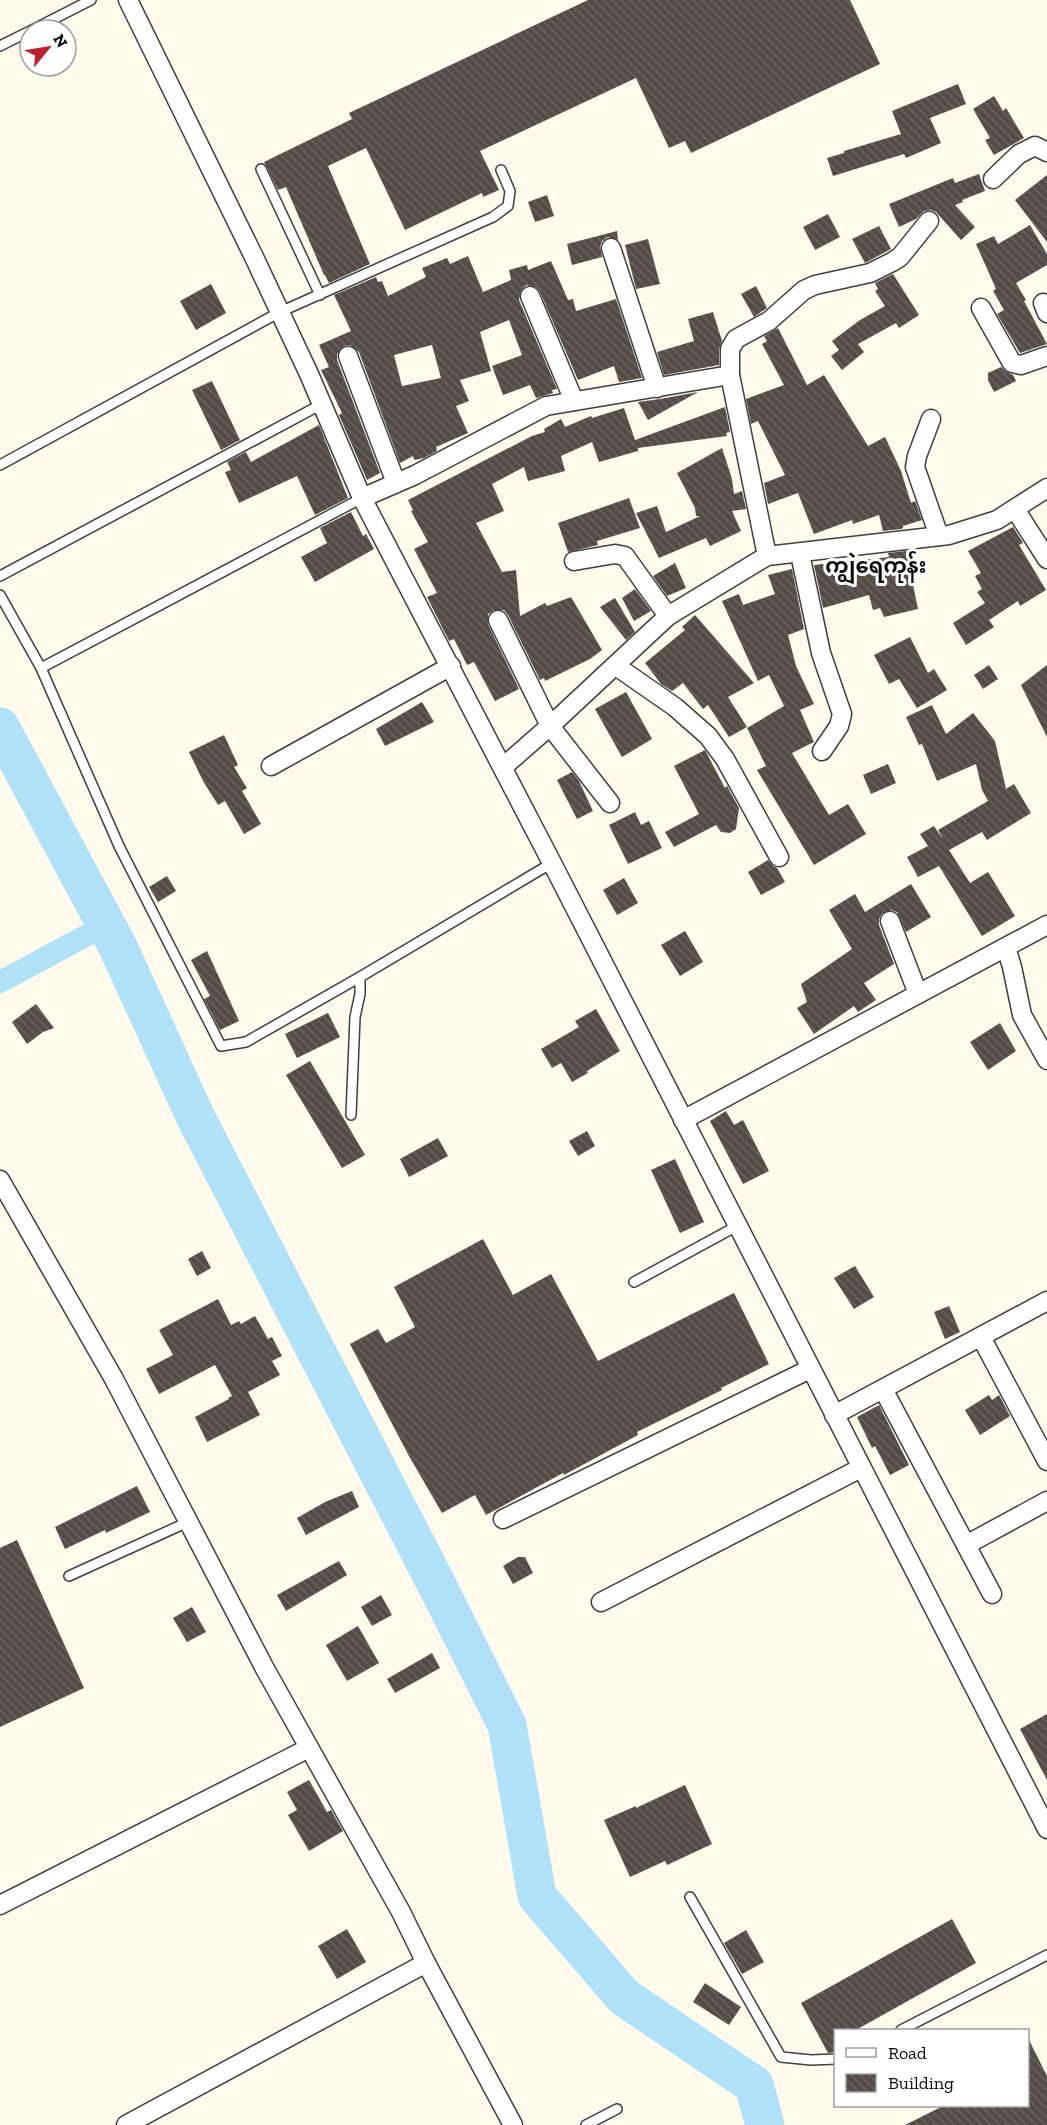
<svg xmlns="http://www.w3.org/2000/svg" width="1047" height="2125" font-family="'Zilla Slab','Noto Sans Myanmar',serif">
<defs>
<pattern id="building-back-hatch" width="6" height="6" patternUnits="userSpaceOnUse" patternTransform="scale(1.5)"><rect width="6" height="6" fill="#554c48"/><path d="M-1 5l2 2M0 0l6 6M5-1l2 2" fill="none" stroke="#68615e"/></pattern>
</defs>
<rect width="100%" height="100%" fill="#fffaeb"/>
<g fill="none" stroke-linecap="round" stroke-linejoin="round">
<!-- canal -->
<path stroke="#afe1f8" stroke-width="22" d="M0,982l106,-57"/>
<!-- river -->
<path stroke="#afe1f8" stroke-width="39" d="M0,727l118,220 77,169 246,477 66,132 30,171 87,101 130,88 11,40"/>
</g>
<!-- building -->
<g fill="url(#building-back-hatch)" fill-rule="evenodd">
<path d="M588,0h262l30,64 -189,89 -6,-12 -16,7 -33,-70 -156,73 19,39 -16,7 -1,-4 -77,37 -39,-82 -38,18 42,98 -41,19 -4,-8h-1l-38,-88 -8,3 -14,-28 88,-43 -3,-6z"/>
<path d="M958,84l8,20 -36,14 11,25 -35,15 -2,-4 -71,22 -6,-18 17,-5v-2l57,-17 -9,-23z"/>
<path d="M994,96l9,15 3,-3 18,30 -30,17 -9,-15 5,-2 -17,-29z"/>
<path d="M979,174l6,17 -23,9 1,2 -8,3 20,22 -14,13 -25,-28 -5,-2 -7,1 -8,8 -17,8 -10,-23 64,-26 2,5z"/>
<path d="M1047,175v67l-32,-42z"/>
<path d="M547,195l7,21 -19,6 -7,-20z"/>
<path d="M828,214l12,23 -25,13 -12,-23z"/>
<path d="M1030,225l17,29v11l-31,18 10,17 -2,1 23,43 -27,9 -23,-39 7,-4 -11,-19 3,-2 -20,-45 18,-8 4,8z"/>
<path d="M879,226l12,23 -26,14 -13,-24z"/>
<path d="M617,231l1,9 -10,-3 -6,4 -2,5 2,11 -30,8 -5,-21z"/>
<path d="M648,239l12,45 -24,5 -11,-44z"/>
<path d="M468,256l15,36 28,-12 -2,-10 18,-5 1,5 23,-9 17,39 5,-1 3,12 40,-12 26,79 -23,4 -5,-16 -36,14 -38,-88 -4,-5 -10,-2 -5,5 -2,10 38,89 -5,1 1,3 -17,5 -6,-13 -27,10 -11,-29 30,-11 -13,-35 -29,12 11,39 -31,9 9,21 -13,5 12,27 -32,14 1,4 -13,7 -10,2 -1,-4 -13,7 -41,-111 -9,-7 -6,1 -7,8v6l43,113 -13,7 -28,-65 3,-2 -21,-43 8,-3 -10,-22 32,-14 -17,-36 42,-18 2,5 4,-1 6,15 38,-19 -4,-9 25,-10 3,6zM432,345l9,33 -39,8 -8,-31z"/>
<path d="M893,274l26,41 -20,13 -3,-5 -38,21 6,8 -22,18 -11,-14 8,-6 -7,-9 28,-21 25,-14 -10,-15 3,-2 -3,-6z"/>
<path d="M211,284l15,29 -30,17 -16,-29z"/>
<path d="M756,286l11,22 -13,9 -13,-23z"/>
<path d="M713,312l9,29 -3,8v16l-55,10 -7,-23 37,-11 -6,-22z"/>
<path d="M778,328l29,57 17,-10 44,71 17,-9 16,34 10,32 4,-2 7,19 -19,6v2l-2,1 -18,2 -4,-16 -26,9 -1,-4 -38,14 -16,-41 -30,11 -4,-21 21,-8 -27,-54 -7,3 -5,-25 38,-14 -22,-41 5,-3 -3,-5z"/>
<path d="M1001,367l5,5 7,3 3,6 -22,11 -6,-12v-7z"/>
<path d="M212,381l28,59 -19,10 -29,-60z"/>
<path d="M698,392l-50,28 -10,-18 22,-3z"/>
<path d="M725,407l5,25 -4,1 1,3 -89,12v3l-39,11 -7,-20 -31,14 4,15 -37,10 -4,-14 -32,17 12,27 -28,12 26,49 14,-2 4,46 25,-13 2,3 24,-9 31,53 -12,9 -45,22 -1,-3 -4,2 -32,-65 -4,-5h-10l-6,4v10l31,65 -24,12 -21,-39 -7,3 -13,-26 -5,2 -22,-44 10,-4 -23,-44 14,-7 -17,-31 2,-1 -5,-10 124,-64 13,-4 -1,-3 17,-10 4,8 26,-11 1,2 32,-10 11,32z"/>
<path d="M319,425l29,73 -33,17 -18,-39 -58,27 -14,-31 6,-2 -4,-8 19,-10 5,10z"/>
<path d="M722,448l10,31 2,15 8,-3 4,18 -14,2 9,20 -31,15 -4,-8 -47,20 -23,-45 21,-7 9,26 34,-16h-4l-1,-8 -18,-35z"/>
<path d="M629,498l11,30 -43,13 1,4 -30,7 -10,-29z"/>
<path d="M351,512l12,24 3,-2 8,15 -59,33 -14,-25 26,-14 -7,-15z"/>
<path d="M1013,527l10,16 -4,2 27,45 -26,16 -2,-5 -29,19 5,7 -28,18 -13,-22 32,-20 -8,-11 5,-3 -7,-13 6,-3 -13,-22z"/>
<path d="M906,551l12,58 -34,8 -4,-9 -7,2 -4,-15 -46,13 -9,-43 75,-8 -1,-4z"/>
<path d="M675,563l11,25 -19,8 -14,-20z"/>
<path d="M792,569l12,60 -16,6 8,31 18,38 -14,6 14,32 -22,11 37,62 19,-11 18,30 -52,31 -57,-95 9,-4 -19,-38 37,-22 -15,-31 -11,6 -36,-80 17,-7 4,11 32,-11 -7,-19z"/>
<path d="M635,589l16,22 -17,10 -12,-23z"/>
<path d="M615,598l20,34 -9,8 -26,-33z"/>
<path d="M695,615l59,68 -26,14 19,30 -18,10 -21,-32 -5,4 -20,-26 -11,8 -11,-7 -16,-21 40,-33 -3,-3z"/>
<path d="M910,637l18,36 6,-4 13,21 -30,18 -18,-29 -10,5 -15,-29z"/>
<path d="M989,665l9,14 -15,10 -9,-14z"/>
<path d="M1047,665v72l-26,-52z"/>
<path d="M626,692l26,47 -30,18 -27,-48z"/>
<path d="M422,702l12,20 -49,24 -9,-17z"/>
<path d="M932,705l14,29 27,-21 22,28 11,48 8,-5 17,29 -44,27 -5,-8 -33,18 21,33 18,-11 27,44 -33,20 -43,-70 -21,11 -11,-20 21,-11 -8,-12 14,-8 9,14 -5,-10 50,-29 -6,-11 -6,-26 -39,17 -15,-37 -3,1 -13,-28z"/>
<path d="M224,735l14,30 -4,2 13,21 -5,3 19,33 -17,10 -19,-33 -7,4 -15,-24 -14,-29z"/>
<path d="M705,750l20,38 2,-2 12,22 -3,21 -6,4 -9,-1 -5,-7 -42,22 -9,-15 34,-18 -25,-48z"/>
<path d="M888,764l8,19 -25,11 -8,-19z"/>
<path d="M572,772l7,9 14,30 -16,8 -20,-39z"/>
<path d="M635,812l6,13 8,-4 13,27 -34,16 -19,-39z"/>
<path d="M768,860l5,6 4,2 8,14 -24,13 -13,-23z"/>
<path d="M167,876l9,15 -18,11 -9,-15z"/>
<path d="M624,878l14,25 -21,12 -14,-25z"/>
<path d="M911,884l20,33 -25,15 -9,-20 -6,-2 -9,4 -3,5v6l15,39 -30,19 12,17 -18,12 -4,-6 -40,28 -17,-26 10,-6 -6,-18 51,-35 -23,-39 26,-16 10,18z"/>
<path d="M685,931l18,31 -23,14 -19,-31z"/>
<path d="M207,951l32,70 -19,9 -16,-31 6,-3 -19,-36z"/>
<path d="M36,1004l18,24 -11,4 -16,12 -15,-22z"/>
<path d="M596,1009l24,42 -33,20 1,2 -16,9 -11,-19 -9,5 -11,-19 38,-22 -4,-6z"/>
<path d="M328,1013l12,24 -43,21 -12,-24z"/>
<path d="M1000,1023l16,28 -28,19 -18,-28z"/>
<path d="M310,1061l55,94 -23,13 -56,-93z"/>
<path d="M726,1111l8,14 9,-5 26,51 -26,13 -33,-63z"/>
<path d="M587,1131l8,15 -17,10 -9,-15z"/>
<path d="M438,1138l10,18 -39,21 -9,-18z"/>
<path d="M675,1159l29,63 -24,11 -29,-63z"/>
<path d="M483,1239l30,56 38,-21 47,87 136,-68 35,71 -48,24 1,2 -85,42 1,3 -74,40 -1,-2 -77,42 -11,-20 -33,18 -33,-57 -59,-112 28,-15 8,14 29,-16 -21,-40z"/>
<path d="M202,1251l9,17 -14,8 -9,-17z"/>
<path d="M855,1266l19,31 -20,12 -20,-31z"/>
<path d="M218,1299l13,26 8,-4 2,3 14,-8 13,23 4,-2 10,19 -10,5 8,14 -32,17 12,23 -53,27 -12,-25 34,-18 -1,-1 4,-2 -17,-31 -56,29 -13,-25 27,-14 -14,-25z"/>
<path d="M949,1306l11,26 -15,7 -11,-27z"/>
<path d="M989,1395l3,5 7,-5 11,21 -30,19 -15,-25z"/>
<path d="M879,1405l30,60 -19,10 -15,-29 -3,2 -15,-31z"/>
<path d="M137,1486l13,26 -44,21 -1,-3 -40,19 -10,-22z"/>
<path d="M352,1491l7,16 -53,28 -9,-17 28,-16z"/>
<path d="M17,1540l67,148 -84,39v-179z"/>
<path d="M518,1557h7l8,16 -20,11 -10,-18z"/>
<path d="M339,1561l8,14 -61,36 -9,-16z"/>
<path d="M381,1595l11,20 -20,11 -11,-19z"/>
<path d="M192,1607l14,25 -19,10 -14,-24z"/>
<path d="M358,1626l21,37 -32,18 -21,-36z"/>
<path d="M432,1653l8,15 -45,25 -8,-14z"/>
<path d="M1047,1714v66l-27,-51z"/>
<path d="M309,1780l18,32 4,-2 12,21 -34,20 -21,-36 9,-5 -10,-18z"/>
<path d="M685,1785l27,59 -45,21 -2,-4 -35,16 -26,-57 32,-14v2z"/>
<path d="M952,1919l24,44 -122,68h-18v21l-8,1 -27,-50z"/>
<path d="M347,1929l19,33 -29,17 -19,-33z"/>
<path d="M746,1930l18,32 -22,12 -18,-31z"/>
<path d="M705,1983l36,24 -12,18 -36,-23z"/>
<path d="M1028,2038l19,38v49h-142l38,-19h85z"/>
</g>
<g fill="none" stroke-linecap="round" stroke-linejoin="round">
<defs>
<g id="service">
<path d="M32,30l59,-30"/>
<path d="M0,46l30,-15"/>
<path d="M261,169l59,126"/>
<path d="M0,465l280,-153 213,-95 15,-11 2,-15 -9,-21"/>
<path d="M0,576l322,-172"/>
<path d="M0,595l41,73 78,178 102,200 25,-4 114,-65 192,-114"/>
<path d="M41,668l321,-170"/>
<path d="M351,1115l4,-98 5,-23v-17"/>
<path d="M634,1282l103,-56"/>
<path d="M69,1576l119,-54"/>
<path d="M690,1897l91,160 30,3 25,-1"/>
<path d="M901,2030l146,-75"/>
<path d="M586,2125l31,-16"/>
</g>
<g id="minor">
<path d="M128,0l126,257 55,117 53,124 190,365 495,966"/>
<path d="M993,179l26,-25 16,-8 12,6"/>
<path d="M611,248l46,140"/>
<path d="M530,296l44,105"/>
<path d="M1043,303l4,10"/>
<path d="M981,308l31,55 9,2 26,-9"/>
<path d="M348,356l48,127"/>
<path d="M931,419l-14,37 -2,11 24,69"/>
<path d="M362,498l53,-23 131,-69 184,-31"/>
<path d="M1015,509l32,50"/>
<path d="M800,554l21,99 21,61 -3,12 -17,25"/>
<path d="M767,556l-37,-181v-26l6,-10 33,-18 35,-31 11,-5 55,-12 22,-11 8,-5 29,-36"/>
<path d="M574,561l41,-7 10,2 43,60"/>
<path d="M498,620l52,106 60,77"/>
<path d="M616,666l59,41 33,29 17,23 54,98"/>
<path d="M271,766l180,-100"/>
<path d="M503,767l47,-41 118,-110 99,-60 182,-21 48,-15 50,-32"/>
<path d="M890,921l28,73"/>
<path d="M1006,947l6,20 10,48 25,45"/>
<path d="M683,1120l364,-195"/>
<path d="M0,1180l114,199 150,288 137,245 25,51 87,162"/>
<path d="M981,1337l66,124"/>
<path d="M883,1389l109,205"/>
<path d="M834,1415l213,-114"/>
<path d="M503,1519l307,-150"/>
<path d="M966,1545l81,-44"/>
<path d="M601,1602l260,-134"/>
<path d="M0,1905l309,-157"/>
<path d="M126,2125l300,-162"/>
</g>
</defs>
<!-- service casing -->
<use href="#service" stroke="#3f3f3f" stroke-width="12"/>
<!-- minor casing -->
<use href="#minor" stroke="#3f3f3f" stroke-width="21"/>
<!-- service -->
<use href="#service" stroke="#fff" stroke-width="9"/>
<!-- minor -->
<use href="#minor" stroke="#fff" stroke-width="18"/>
</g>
<g text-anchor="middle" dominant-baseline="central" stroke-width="6" stroke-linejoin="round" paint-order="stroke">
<!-- quarter labels -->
<g font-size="21" font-weight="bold" fill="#0c0c0c" stroke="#fff">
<text x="876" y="565">ကျွဲရေကုန်း</text>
</g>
</g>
<!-- legend -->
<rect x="834" y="2029" width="195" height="78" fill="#ffffff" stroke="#9e9e9e" stroke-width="1.5"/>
<rect x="846" y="2048" width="30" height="9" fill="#ffffff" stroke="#9e9e9e" stroke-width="1.5"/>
<text x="888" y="2059" font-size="18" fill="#0c0c0c">Road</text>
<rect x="846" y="2074" width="30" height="18" fill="url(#building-back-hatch)" stroke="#9e9e9e" stroke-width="1.5"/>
<text x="888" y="2089" font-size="18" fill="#0c0c0c">Building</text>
<!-- north arrow -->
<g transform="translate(48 48) rotate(60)"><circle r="28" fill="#ffffff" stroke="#9e9e9e" stroke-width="1.5"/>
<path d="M0-4.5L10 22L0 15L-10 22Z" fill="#c02132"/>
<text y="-9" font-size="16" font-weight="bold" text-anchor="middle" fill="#0c0c0c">N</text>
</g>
</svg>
